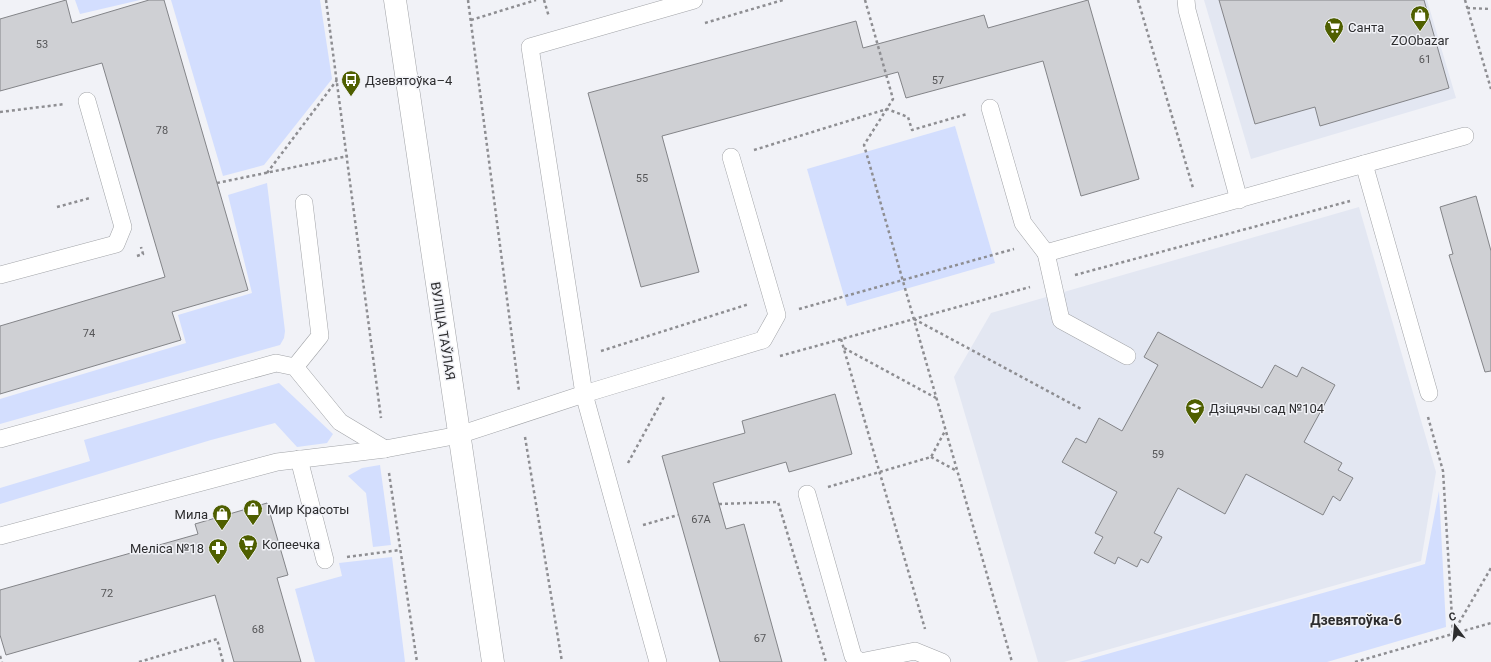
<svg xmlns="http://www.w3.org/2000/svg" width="1491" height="662" font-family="Roboto,sans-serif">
<rect width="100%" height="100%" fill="#f1f2f7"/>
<!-- built -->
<g fill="#e3e7f2">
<path d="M1204,0h223l29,98 -205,61z"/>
<path d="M1359,207l77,265 -15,89 -357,101h-26l-84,-285 37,-64z"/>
</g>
<!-- green -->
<g fill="#d3defe">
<path d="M75,0h65l-60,14z"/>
<path d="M171,0h149l12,79 -68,86 -41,11z"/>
<path d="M955,126l40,137 -148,43 -40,-137z"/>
<path d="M267,183l18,148 -1,7 -4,7 -280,79v-25l186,-56 -8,-28 74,-22 -24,-98z"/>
<path d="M279,383l54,51 -6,9 -30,4 -22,-24 -64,17 -211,64v-16l90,-27 -6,-21z"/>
<path d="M380,465l11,80 -18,2 -7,-54 -18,-17 14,-8z"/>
<path d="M1439,491l7,136 -119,35h-248l346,-98z"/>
<path d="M392,557l13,105h-90l-20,-73 47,-13 -3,-13z"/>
</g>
<!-- building -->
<g fill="#cfd0d4" stroke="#838488">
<path d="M66,0l6,23 77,-23h15l84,290 -76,22 9,28 -181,54v-68l165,-49 -63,-214 -102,28v-72z"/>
<path d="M1088,0l51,179 -58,17 -38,-135 -137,37 -8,-26 -236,64 37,136 -58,15 -53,-194 268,-72 7,27 121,-33 4,13z"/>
<path d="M1219,0h205l25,88 -129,38 -5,-19 -60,17z"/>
<path d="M1476,196l15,55v120l-6,1 -36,-117 4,-1 -13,-47z"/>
<path d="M1158,332l104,56 13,-23 22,12 5,-10 33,18 -31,57 38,21 -4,7 15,8 -13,23 -7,-5 -10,19 -77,-41 -21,40 -47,-26 -24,45 8,4 -14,26 -7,-4 -4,8 -19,-10 -3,7 -21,-11 9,-16 -8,-4 22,-41 -55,-30 14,-24 10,5 13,-25 23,13 36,-66 -14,-8z"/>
<path d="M835,394l17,60 -63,18 -3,-10 -73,21 13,46 18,-5 38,138h-62l-58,-206 83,-23 -3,-12z"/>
<path d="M267,503l21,72 -11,3 24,84h-67l-19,-67 -209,60 -6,-20v-45l198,-56 -3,-10z"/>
</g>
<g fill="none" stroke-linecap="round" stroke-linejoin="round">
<defs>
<g id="lane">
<path d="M1186,0l1,10 52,190"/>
<path d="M990,108l33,115 23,30 318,-89 65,229"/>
<path d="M1364,164l101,-28"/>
<path d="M1046,253l15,67 66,36"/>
<path d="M0,275l116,-31 7,-17 -36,-126"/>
<path d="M295,367l25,-31 -16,-133"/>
<path d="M0,439l276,-76 19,4 45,55 45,27"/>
<path d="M299,459l26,101"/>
<path d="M807,494l46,162 7,6 55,-11 27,11"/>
<path d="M0,536l277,-74 108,-13 74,-14 125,-41 179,-54 14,-25 -46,-158"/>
<path d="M658,662l-74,-268 -54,-347 164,-47"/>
</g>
<path id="secondary" d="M395,0c31,221 67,441 98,662"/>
</defs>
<!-- lane casing -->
<use href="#lane" stroke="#a2a4a8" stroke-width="18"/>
<!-- secondary casing -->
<use href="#secondary" stroke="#a2a4a8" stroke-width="23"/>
<!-- path -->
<g stroke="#8e8e92" stroke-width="2.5" stroke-dasharray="3 3" stroke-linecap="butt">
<path d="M326,0l55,418"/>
<path d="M468,0l51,391"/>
<path d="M544,0l5,17"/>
<path d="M865,0l28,99 -29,46 148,517"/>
<path d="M1138,0l55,188"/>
<path d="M1465,0l26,89"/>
<path d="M1467,8l24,1"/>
<path d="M471,20l65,-20"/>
<path d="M705,23l78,-23"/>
<path d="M0,112l65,-8"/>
<path d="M754,150l133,-41 21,8 4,13 55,-16"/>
<path d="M267,173l70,-93"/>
<path d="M217,183l131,-27"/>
<path d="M57,207l33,-9"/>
<path d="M137,256l6,-2 -2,-7"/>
<path d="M1075,275l275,-74"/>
<path d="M799,309l215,-60"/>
<path d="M914,319l169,91"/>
<path d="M841,339l84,290"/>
<path d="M844,348l92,50"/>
<path d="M601,351l148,-47"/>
<path d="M780,356l250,-69"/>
<path d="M1428,417l15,54 10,163"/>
<path d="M525,437l37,225"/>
<path d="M931,457l26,14"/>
<path d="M628,463l37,-68"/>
<path d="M389,473l28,189"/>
<path d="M828,487l103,-30 14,-26"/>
<path d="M719,504l59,-2 48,160"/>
<path d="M643,525l35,-10"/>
<path d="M347,557l53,-7"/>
<path d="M1453,633l38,-65"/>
<path d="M0,656l2,6"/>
<path d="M139,662l78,-23 6,23"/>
<path d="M1355,662l136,-39"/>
</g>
<!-- lane -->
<use href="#lane" stroke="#fff" stroke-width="17"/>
<!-- secondary -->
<use href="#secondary" stroke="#fff" stroke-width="22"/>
</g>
<!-- icons -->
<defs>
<symbol id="shop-pin" viewBox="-11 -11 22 30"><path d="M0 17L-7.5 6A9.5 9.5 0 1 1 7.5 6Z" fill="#4f5f00" stroke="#f1f2f7"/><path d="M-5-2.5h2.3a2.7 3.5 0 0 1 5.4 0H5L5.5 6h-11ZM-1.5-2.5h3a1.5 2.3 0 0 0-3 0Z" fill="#fff"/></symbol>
<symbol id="supermarket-pin" viewBox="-11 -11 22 30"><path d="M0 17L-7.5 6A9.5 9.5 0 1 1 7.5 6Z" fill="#4f5f00" stroke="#f1f2f7"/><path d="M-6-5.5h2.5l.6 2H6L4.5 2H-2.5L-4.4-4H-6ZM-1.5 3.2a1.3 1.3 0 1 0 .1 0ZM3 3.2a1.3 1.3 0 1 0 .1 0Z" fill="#fff"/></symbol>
<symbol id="bus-pin" viewBox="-11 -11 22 30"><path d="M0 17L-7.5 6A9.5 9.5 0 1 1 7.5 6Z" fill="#4f5f00" stroke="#f1f2f7"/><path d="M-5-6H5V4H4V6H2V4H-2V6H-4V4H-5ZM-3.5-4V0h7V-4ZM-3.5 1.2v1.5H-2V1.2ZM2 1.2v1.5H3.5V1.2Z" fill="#fff"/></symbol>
<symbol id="school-pin" viewBox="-11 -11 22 30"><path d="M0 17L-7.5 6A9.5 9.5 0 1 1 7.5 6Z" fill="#4f5f00" stroke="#f1f2f7"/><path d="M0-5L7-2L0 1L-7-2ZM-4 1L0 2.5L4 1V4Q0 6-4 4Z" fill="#fff"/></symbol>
<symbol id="pharmacy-pin" viewBox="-11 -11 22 30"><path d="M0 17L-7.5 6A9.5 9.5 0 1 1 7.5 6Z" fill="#4f5f00" stroke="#f1f2f7"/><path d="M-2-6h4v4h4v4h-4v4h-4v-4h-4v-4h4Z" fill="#fff"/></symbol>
</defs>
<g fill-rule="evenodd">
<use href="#shop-pin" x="1409" y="4" width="22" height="30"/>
<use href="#supermarket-pin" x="1323" y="16" width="22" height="30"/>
<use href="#bus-pin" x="340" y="69" width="22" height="30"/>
<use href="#school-pin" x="1184" y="397" width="22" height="30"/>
<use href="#shop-pin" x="242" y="498" width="22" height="30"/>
<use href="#shop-pin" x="211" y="503" width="22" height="30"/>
<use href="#supermarket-pin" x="237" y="533" width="22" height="30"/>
<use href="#pharmacy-pin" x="207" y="537" width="22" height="30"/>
</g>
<g text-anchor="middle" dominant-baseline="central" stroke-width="3" stroke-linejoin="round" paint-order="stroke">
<!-- number labels -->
<g font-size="11" fill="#565658">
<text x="42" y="44">53</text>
<text x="1425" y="59">61</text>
<text x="938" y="80">57</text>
<text x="162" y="130">78</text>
<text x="642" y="178">55</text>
<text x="89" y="333">74</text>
<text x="1158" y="454">59</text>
<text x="701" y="519">67А</text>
<text x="107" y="593">72</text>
<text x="258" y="629">68</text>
<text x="760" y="638">67</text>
</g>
<!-- poi labels -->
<g font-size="13" fill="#2d2d2f" stroke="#f1f2f7" text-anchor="start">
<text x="1348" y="27">Санта</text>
<text x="1420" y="40" text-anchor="middle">ZOObazar</text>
<text x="365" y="80">Дзевятоўка–4</text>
<text x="1209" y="408">Дзіцячы сад №104</text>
<text x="267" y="509">Мир Красоты</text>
<text x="208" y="514" text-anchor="end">Мила</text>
<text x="262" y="544">Копеечка</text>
<text x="204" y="548" text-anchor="end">Меліса №18</text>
</g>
<!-- street labels -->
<g font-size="13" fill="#2d2d2f" stroke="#f1f2f7">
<text transform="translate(443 331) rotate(81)">ВУЛІЦА ТАЎЛАЯ</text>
</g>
<!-- neighbourhood labels -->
<g font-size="14" font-weight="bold" fill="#2d2d2f" stroke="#f1f2f7">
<text x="1356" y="620">Дзевятоўка-6</text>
</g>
</g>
<!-- north arrow -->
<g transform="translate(1455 626) rotate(344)" stroke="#f1f2f7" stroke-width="3" paint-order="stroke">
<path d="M0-3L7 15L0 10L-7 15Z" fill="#2d2d2f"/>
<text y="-6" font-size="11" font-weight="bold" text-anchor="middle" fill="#2d2d2f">С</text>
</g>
</svg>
